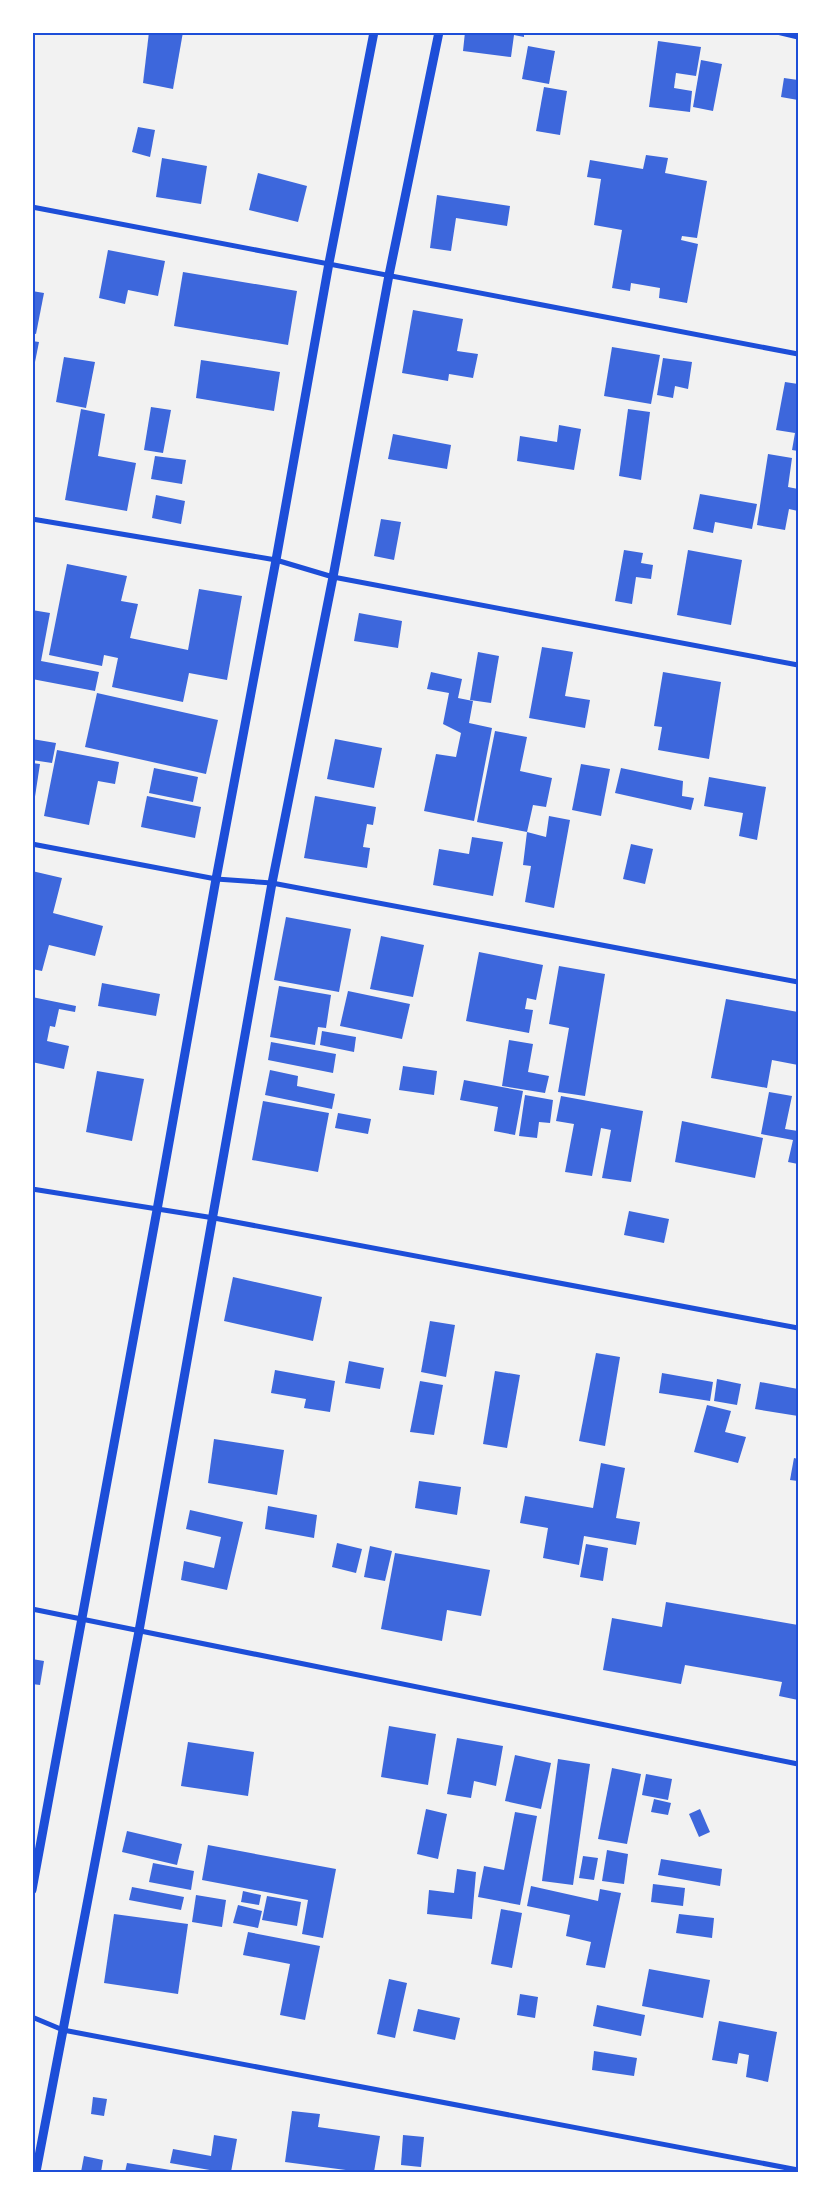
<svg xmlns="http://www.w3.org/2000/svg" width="831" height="2205" font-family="Arial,sans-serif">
<rect width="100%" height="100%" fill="#f2f2f2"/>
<!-- building -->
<g fill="#3d67dc">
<path d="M149,32h34l-10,57 -30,-6z"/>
<path d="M465,32h59v5l-10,-2 -3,22 -48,-6z"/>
<path d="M658,41l43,6 -5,29 -20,-3 -2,15 18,3 -2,21 -41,-5z"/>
<path d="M528,46l27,5 -6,33 -27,-5z"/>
<path d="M701,60l21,4 -9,47 -20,-4z"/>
<path d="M784,78l14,2v20l-17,-3z"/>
<path d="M544,87l23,4 -7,44 -24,-4z"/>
<path d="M138,127l17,3 -5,27 -18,-5z"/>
<path d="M646,155l22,3 -3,15 42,8 -10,57 -15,-2 -1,4 17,4 -11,59 -28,-5 1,-10 -29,-5 -1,8 -18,-3 10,-58 -28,-5 7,-46 -14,-2 3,-17 53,9z"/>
<path d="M162,158l45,8 -6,38 -45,-7z"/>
<path d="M258,173l49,13 -9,36 -49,-12z"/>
<path d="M437,195l73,11 -3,20 -51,-8 -5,33 -21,-3z"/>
<path d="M108,250l57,11 -7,35 -30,-6 -3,14 -26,-6z"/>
<path d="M183,272l114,19 -9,54 -114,-19z"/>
<path d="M32,291l12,2 -8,41 -4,-1z"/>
<path d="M413,310l50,9 -6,32 21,3 -5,24 -24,-4 -1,7 -46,-8z"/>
<path d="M32,341l7,1 -6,30h-1z"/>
<path d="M612,347l48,8 -9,49 -47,-8z"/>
<path d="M64,357l31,5 -9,46 -30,-6z"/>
<path d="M663,358l29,4 -4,27 -13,-3 -2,12 -16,-3z"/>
<path d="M201,360l79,12 -6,39 -78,-13z"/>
<path d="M785,382l13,2v67l-6,-1 3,-17 -19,-3z"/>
<path d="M151,407l20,3 -8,43 -19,-3z"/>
<path d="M81,409l24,5 -7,42 38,7 -9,48 -62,-11z"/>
<path d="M628,409l22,3 -9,68 -22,-4z"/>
<path d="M559,425l22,4 -7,41 -57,-9 3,-25 37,6z"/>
<path d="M393,434l58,11 -4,24 -59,-10z"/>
<path d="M768,454l24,4 -4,29 10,2v22l-9,-2 -4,21 -28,-5z"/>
<path d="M155,456l31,4 -4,24 -31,-5z"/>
<path d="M700,494l57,10 -5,25 -37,-7 -2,11 -20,-4z"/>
<path d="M156,495l29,6 -4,23 -29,-6z"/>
<path d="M381,519l20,3 -7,38 -20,-4z"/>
<path d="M624,550l19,3 -2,10 12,2 -2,14 -15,-2 -4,27 -17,-3z"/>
<path d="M688,550l54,10 -11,65 -54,-10z"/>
<path d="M67,564l60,12 -6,25 17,3 -8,34 58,12 11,-61 43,7 -15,84 -38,-7 -6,29 -71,-15 6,-29 -14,-3 -2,11 -53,-11z"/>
<path d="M32,610l18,3 -9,48 58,11 -4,19 -63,-12z"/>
<path d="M359,613l43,8 -4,27 -44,-7z"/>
<path d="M542,647l31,5 -8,44 25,4 -5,28 -56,-10z"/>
<path d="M478,652l21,4 -8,47 -21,-3z"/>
<path d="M431,672l31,7 -4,19 15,3 -4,22 23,5 -18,93 -50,-10 12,-57 20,3 5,-24 -18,-9 6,-31 -22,-4z"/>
<path d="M663,672l58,10 -12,77 -51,-9 4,-23 -8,-1z"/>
<path d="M97,693l121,27 -12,54 -121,-27z"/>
<path d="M495,731l32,6 -7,34 32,7 -6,29 -13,-2 -6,27 -50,-10z"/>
<path d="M32,739l24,4 -4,20 -20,-3z"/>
<path d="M335,739l47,9 -8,40 -47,-9z"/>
<path d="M57,750l62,12 -4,22 -17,-3 -9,44 -45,-9z"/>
<path d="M32,763l8,1 -6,39h-2z"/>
<path d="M581,764l29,5 -9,47 -29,-6z"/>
<path d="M154,768l44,9 -5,25 -44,-9z"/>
<path d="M621,768l62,13 -1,15 12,2 -3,12 -76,-17z"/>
<path d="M709,777l57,10 -9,53 -18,-4 4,-23 -39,-7z"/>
<path d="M147,796l54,11 -6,31 -54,-11z"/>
<path d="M315,796l61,11 -3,18 -6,-1 -4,23 7,1 -3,20 -63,-10z"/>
<path d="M549,816l21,4 -16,88 -29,-6 6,-36 -8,-1 4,-33 19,5z"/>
<path d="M472,837l31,5 -10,54 -60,-11 6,-36 30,5z"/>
<path d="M631,844l22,5 -8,35 -22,-5z"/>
<path d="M32,871l30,7 -9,35 50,13 -8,30 -46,-11 -7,26 -10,-2z"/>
<path d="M286,917l65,12 -12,63 -65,-12z"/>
<path d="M381,936l43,9 -11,52 -43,-8z"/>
<path d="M479,952l64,13 -7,35 -9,-2 -2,11 8,1 -4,23 -63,-12z"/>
<path d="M559,966l46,8 -20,122 -27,-4 11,-64 -20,-4z"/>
<path d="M102,983l58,11 -4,22 -58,-10z"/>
<path d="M279,986l52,9 -5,33 -8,-1 -3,18 -45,-8z"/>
<path d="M348,991l62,13 -8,35 -62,-13z"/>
<path d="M32,997l44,9 -1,6 -16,-3 -4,18 -5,-1 -3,15 22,5 -5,23 -32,-7z"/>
<path d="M726,999l72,13v53l-26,-5 -5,28 -56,-10z"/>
<path d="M322,1031l34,6 -2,15 -34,-7z"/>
<path d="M509,1040l24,4 -5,28 21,4 -4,17 -43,-7z"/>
<path d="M271,1042l65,12 -3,19 -65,-13z"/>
<path d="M403,1066l34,5 -3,24 -35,-5z"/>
<path d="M270,1070l28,6 -1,10 38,8 -3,15 -67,-14z"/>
<path d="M97,1071l47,8 -12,62 -46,-9z"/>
<path d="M464,1080l59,11 -8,44 -21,-4 4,-24 -38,-7z"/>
<path d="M769,1092l23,4 -7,33 13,2v33l-10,-2 5,-22 -32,-6z"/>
<path d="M525,1095l28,5 -3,23 -11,-1 -2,16 -18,-2z"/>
<path d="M561,1096l82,15 -12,71 -29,-4 9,-48 -10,-2 -9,48 -27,-4 9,-48 -18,-3z"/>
<path d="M263,1101l66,12 -11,59 -66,-12z"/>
<path d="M338,1113l33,6 -3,15 -33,-6z"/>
<path d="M682,1121l81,17 -8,40 -80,-16z"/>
<path d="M629,1211l40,8 -5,24 -40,-8z"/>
<path d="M233,1277l89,20 -9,44 -89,-20z"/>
<path d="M430,1321l25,4 -9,52 -25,-5z"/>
<path d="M596,1353l24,4 -15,89 -26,-5z"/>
<path d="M349,1361l35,7 -4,21 -35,-6z"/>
<path d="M275,1370l60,11 -5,31 -26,-4 2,-9 -35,-6z"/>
<path d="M495,1371l25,4 -13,73 -24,-4z"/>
<path d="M662,1373l51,9 -3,19 -51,-8z"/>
<path d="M717,1379l24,5 -4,21 -23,-4z"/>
<path d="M420,1381l23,4 -9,50 -24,-3z"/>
<path d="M760,1382l38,7v27l-43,-7z"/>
<path d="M707,1405l24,6 -6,21 21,5 -8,26 -44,-11z"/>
<path d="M214,1439l70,11 -7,45 -69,-12z"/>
<path d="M794,1458l4,1v22l-8,-1z"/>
<path d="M601,1463l24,5 -9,50 24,4 -4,23 -52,-9 -5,29 -36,-7 5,-30 -28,-5 5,-27 68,12z"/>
<path d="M419,1481l42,6 -4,28 -42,-7z"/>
<path d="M268,1506l49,9 -3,23 -49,-9z"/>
<path d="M190,1510l53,12 -16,68 -46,-10 3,-19 30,7 7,-31 -35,-8z"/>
<path d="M337,1543l25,6 -6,24 -24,-6z"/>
<path d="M586,1544l22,4 -5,33 -23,-4z"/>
<path d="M370,1546l22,5 -7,30 -21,-4z"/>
<path d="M395,1553l95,17 -9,46 -34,-6 -5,31 -61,-12z"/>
<path d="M666,1602l132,23v75l-19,-4 3,-14 -97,-17 -4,19 -78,-14 9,-52 50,9z"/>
<path d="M32,1659l12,2 -4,24 -8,-1z"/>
<path d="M389,1726l47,8 -8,51 -47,-8z"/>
<path d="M457,1738l46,8 -7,40 -22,-5 -3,17 -24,-4z"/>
<path d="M188,1742l66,10 -6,44 -67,-10z"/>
<path d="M515,1755l36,8 -10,46 -36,-8z"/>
<path d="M558,1759l32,5 -17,121 -31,-4z"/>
<path d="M612,1768l29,6 -14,70 -29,-5z"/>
<path d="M646,1774l26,5 -4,21 -26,-5z"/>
<path d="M654,1799l17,4 -3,12 -17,-3z"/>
<path d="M426,1809l21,5 -9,45 -21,-5z"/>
<path d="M700,1809l10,23 -11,5 -10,-23z"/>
<path d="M515,1812l22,4 -17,89 -42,-8 6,-31 20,4z"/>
<path d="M127,1831l55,13 -5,21 -55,-13z"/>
<path d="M208,1845l128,24 -13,69 -21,-4 6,-34 -106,-20z"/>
<path d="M607,1850l21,4 -4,30 -22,-3z"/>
<path d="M583,1856l15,2 -4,22 -15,-2z"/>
<path d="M661,1859l61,10 -2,17 -62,-11z"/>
<path d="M153,1863l41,8 -3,19 -42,-8z"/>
<path d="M457,1869l19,3 -4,47 -45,-5 2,-24 25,3z"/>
<path d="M653,1884l32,4 -2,18 -32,-4z"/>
<path d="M531,1886l67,15 2,-12 21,4 -16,75 -19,-3 5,-23 -25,-6 4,-21 -43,-9z"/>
<path d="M132,1887l52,10 -3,13 -52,-10z"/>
<path d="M243,1891l18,4 -2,10 -18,-3z"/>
<path d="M196,1895l30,5 -4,27 -30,-5z"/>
<path d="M267,1896l34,6 -4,24 -35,-6z"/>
<path d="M238,1905l24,6 -4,17 -25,-5z"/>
<path d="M501,1909l21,4 -10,55 -21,-4z"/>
<path d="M114,1914l74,10 -10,70 -74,-11z"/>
<path d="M679,1914l35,4 -2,20 -36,-5z"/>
<path d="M248,1932l72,14 -15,74 -25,-5 10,-51 -47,-9z"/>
<path d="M649,1969l61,11 -7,38 -61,-12z"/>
<path d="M389,1979l18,4 -12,55 -18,-4z"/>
<path d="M520,1994l18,3 -3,21 -18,-3z"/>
<path d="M597,2005l48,10 -4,21 -48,-10z"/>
<path d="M418,2009l42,9 -5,22 -42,-9z"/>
<path d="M719,2021l58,11 -9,50 -22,-5 3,-22 -10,-2 -2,11 -25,-4z"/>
<path d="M594,2051l43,7 -3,18 -42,-6z"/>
<path d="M93,2097l14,2 -3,17 -13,-2z"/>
<path d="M292,2111l28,3 -2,13 62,9 -6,36h-13l-76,-10z"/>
<path d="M214,2135l23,4 -6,33h-10l-51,-9 3,-14 38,7z"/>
<path d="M403,2135l21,2 -3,30 -20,-2z"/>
<path d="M84,2156l19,4 -2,12h-20z"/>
<path d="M127,2163l50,8v1h-52z"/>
</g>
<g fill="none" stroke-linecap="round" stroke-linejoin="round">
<!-- minor -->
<g stroke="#1d4ed8" stroke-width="5">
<path d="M777,32l21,5"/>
<path d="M32,207l766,147"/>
<path d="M32,519l244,41 57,17 465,88"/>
<path d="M32,844l184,35 56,4 526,99"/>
<path d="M32,1189l182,29 584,110"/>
<path d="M32,1609l766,155"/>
<path d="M32,2017l31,13 735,140"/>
</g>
<!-- tertiary -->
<g stroke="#1d4ed8" stroke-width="9">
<path d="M32,1890l125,-680 59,-331 60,-319 53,-297 45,-231"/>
<path d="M36,2172l103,-541 133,-748 61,-306 56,-302 50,-243"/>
</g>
</g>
<!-- border -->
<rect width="831" height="2205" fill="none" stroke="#ffffff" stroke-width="68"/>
<rect x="34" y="34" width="763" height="2137" fill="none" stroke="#1d4ed8" stroke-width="2"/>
</svg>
